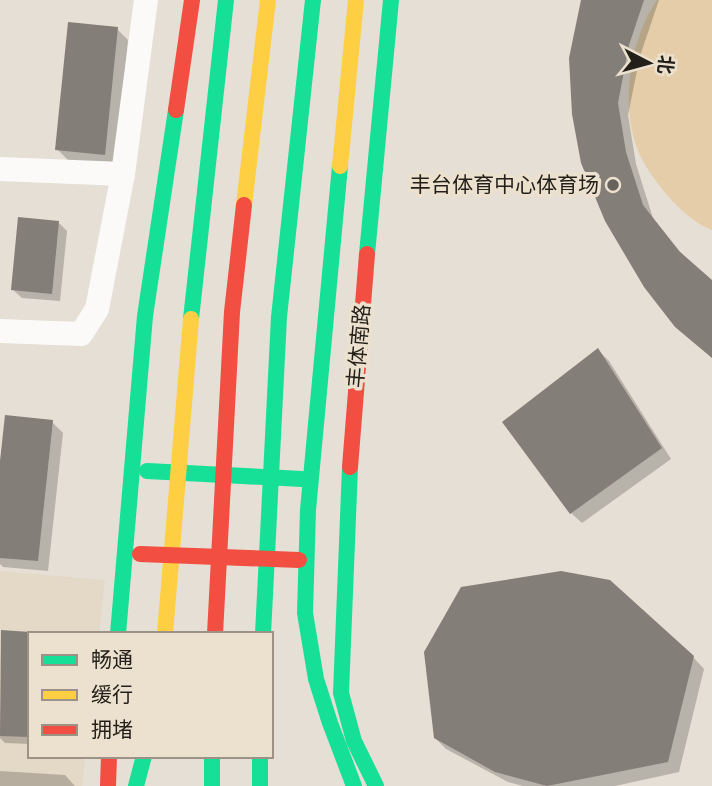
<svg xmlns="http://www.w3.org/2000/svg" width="712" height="786" font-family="'Roboto Condensed','Noto Sans SC',sans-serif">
<rect width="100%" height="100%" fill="#e5dfd5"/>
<!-- built -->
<path fill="#e4d9c7" d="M0,571l105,9 -6,54h-69v122h55l-3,30h-82z"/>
<!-- green -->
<path fill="#e4cda8" d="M657,0h55v230c-20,-8 -36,-24 -49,-40 -12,-15 -24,-32 -29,-51 -12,-45 -3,-100 23,-139z"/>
<!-- shadow -->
<g fill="#0003">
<path d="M582,0h77l-19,56 -12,59 8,49 17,54 33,41 26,23v76l-67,-72z"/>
<path d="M117,29l11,11 -12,125 -48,-5 -11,-11z"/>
<path d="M59,223l8,8 -7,70 -38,-3 -9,-8z"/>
<path d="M598,350l11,11 62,98 -89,64 -11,-10z"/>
<path d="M52,422l11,11 -15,138 -45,-4 -3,-3v-86z"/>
<path d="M3,632l27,2v110l-25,-1 -5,-5z"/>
<path d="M693,657l11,12 -25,103 -64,14h-92l-15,-4 -62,-33 -11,-11z"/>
<path d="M0,771l65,4 10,11h-75z"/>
</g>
<!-- building -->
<g fill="#837e77">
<path d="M581,0h63l-15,45 -11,58 8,49 17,53 36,46 33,29v78l-37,-31 -31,-40 -39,-66 -24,-58 -9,-49 -3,-56z"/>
<path d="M68,22l50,5 -13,128 -50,-5z"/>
<path d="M18,217l41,4 -7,73 -41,-4z"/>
<path d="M598,348l64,100 -92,66 -68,-92z"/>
<path d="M5,415l48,5 -15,141 -38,-3v-97z"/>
<path d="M561,571l49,9 84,76 -26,106 -121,24 -52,-14 -61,-34 -10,-86 37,-65z"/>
<path d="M1,630l29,2v105l-30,-1z"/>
</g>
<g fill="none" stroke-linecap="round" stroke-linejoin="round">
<!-- street -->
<g stroke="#fbfaf9" stroke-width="24">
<path d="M0,169l123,5"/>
<path d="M0,331l81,3 16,-25 26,-135 23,-174"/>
</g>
<!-- fast -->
<g stroke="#16e098" stroke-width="16">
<path d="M340,166l-32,344 -3,103 11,66 14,44 24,63"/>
<path d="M367,254l24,-254"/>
<path d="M191,319l35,-319"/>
<path d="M350,467l-9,226 13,48 22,45"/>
<path d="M147,471l155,8"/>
<path d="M118,634l27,-318 31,-206"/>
<path d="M263,634l16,-317 34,-317"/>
<path d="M212,756v30"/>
<path d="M260,756v30"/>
<path d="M136,786l8,-30"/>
</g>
<!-- slow -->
<g stroke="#ffcf43" stroke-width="16">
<path d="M340,166l16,-166"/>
<path d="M244,205l24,-205"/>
<path d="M165,634l26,-315"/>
</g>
<!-- jam -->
<g stroke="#f24e42" stroke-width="16">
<path d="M176,110l16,-110"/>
<path d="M350,467l17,-213"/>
<path d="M140,554l159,6"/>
<path d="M215,634l17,-322 12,-107"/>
<path d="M108,786l1,-30"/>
</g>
</g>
<!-- markers -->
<circle fill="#67625b" stroke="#ece0ce" stroke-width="2.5" cx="613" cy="185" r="7"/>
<g text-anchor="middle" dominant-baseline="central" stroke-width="7" stroke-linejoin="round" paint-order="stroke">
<!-- poi labels -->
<g font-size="21" fill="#231f19" stroke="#ece0ce" text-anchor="end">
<text x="599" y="185">丰台体育中心体育场</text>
</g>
<!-- street labels -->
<g font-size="21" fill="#231f19" stroke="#ece0ce">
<text transform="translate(359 346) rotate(-85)">丰体南路</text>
</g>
</g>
<!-- legend -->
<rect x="28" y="632" width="245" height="126" fill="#ece0ce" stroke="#9c9386" stroke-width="2"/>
<rect x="42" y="655" width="35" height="10" fill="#16e098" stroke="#9c9386" stroke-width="2"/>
<text x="91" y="667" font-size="21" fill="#231f19">畅通</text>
<rect x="42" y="690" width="35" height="10" fill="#ffcf43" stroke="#9c9386" stroke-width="2"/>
<text x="91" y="702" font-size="21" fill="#231f19">缓行</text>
<rect x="42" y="725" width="35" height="10" fill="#f24e42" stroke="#9c9386" stroke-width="2"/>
<text x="91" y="737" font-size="21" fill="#231f19">拥堵</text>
<!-- north arrow -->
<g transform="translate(649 63) rotate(96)" stroke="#ece0ce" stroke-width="5" paint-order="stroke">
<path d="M0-5L12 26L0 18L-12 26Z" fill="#231f19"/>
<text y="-10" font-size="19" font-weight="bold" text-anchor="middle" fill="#231f19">北</text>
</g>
</svg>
